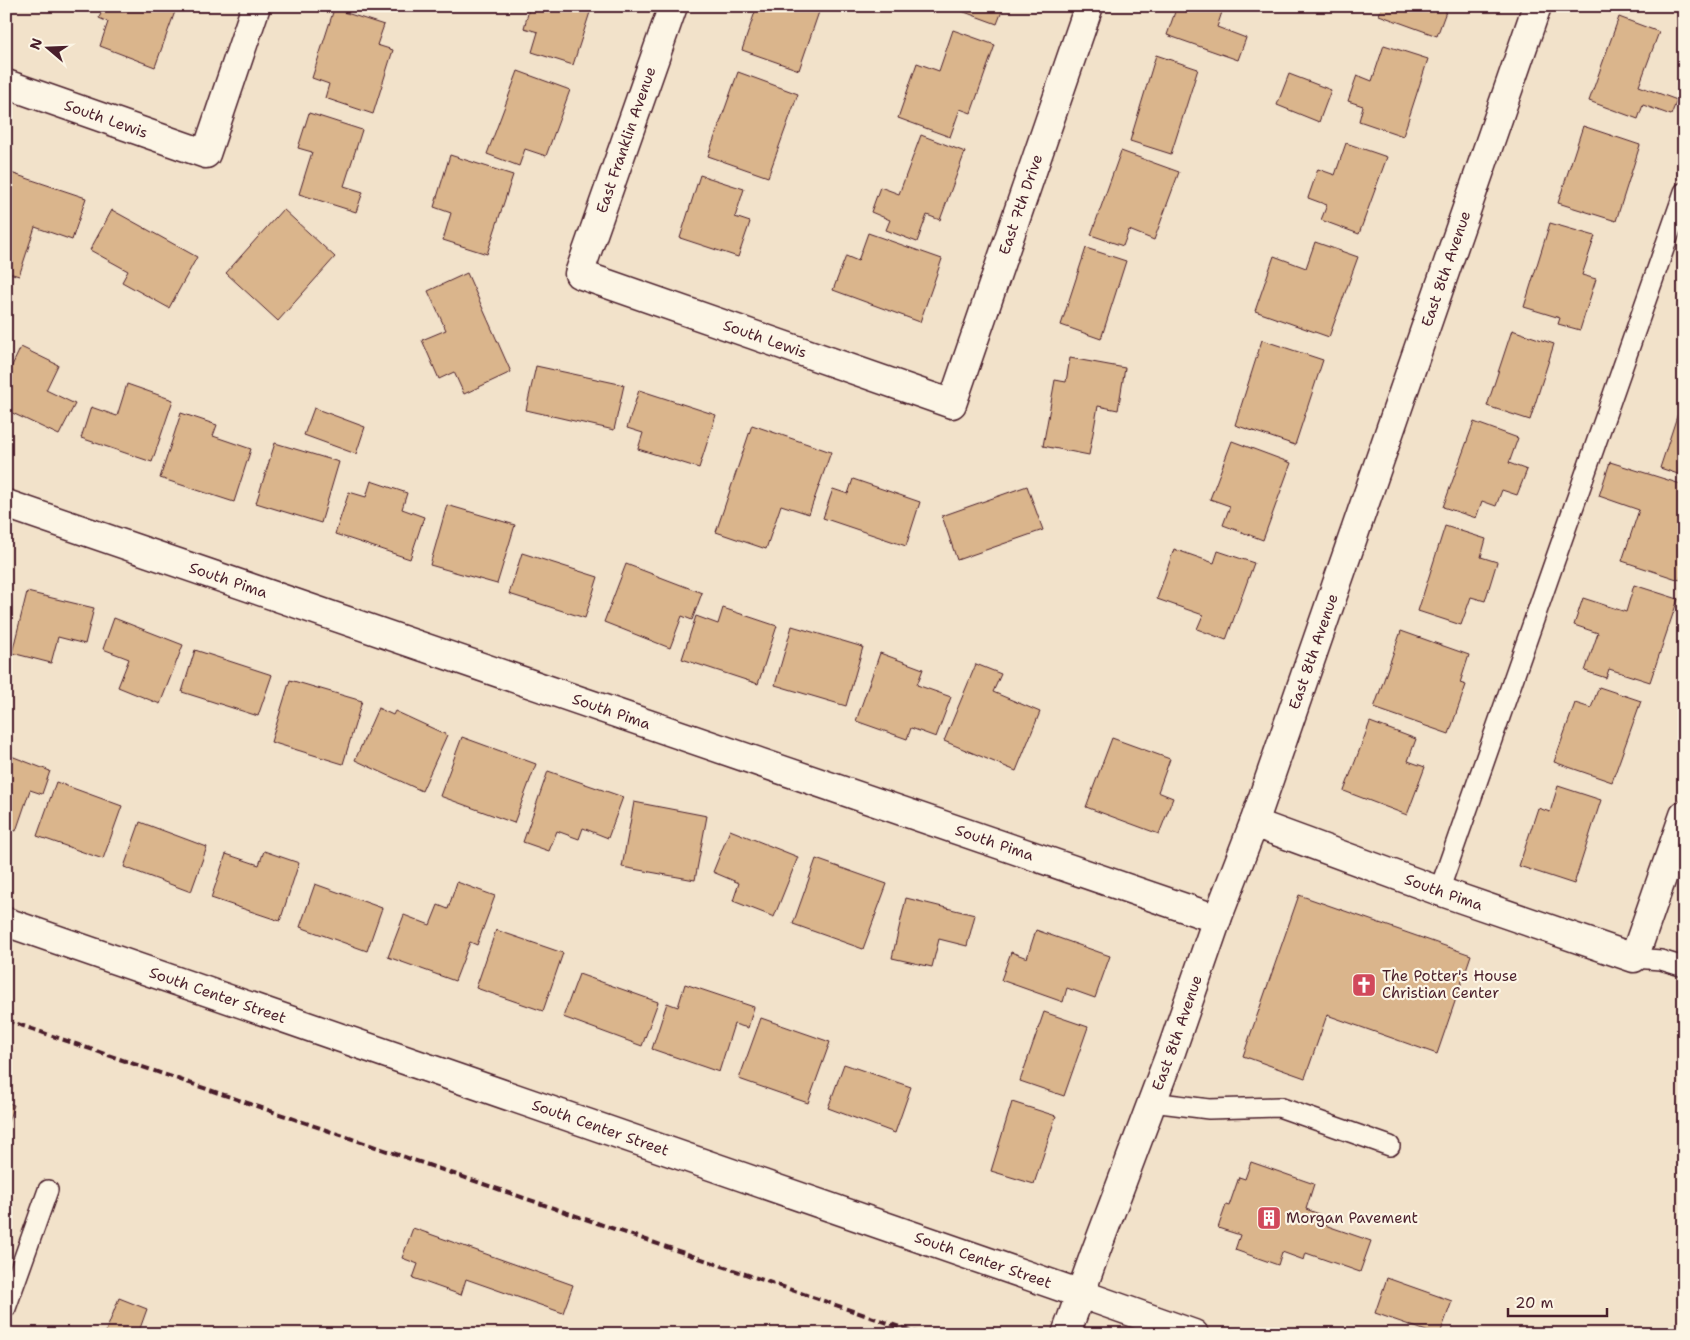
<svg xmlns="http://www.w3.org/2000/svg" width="1690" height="1340" font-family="'Shantell Sans',sans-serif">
<rect width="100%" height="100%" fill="#f2e2ca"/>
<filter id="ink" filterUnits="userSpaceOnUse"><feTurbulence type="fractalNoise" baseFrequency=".02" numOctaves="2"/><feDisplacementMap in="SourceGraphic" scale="10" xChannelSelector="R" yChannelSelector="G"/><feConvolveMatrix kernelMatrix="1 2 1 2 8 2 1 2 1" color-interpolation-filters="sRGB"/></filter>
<g filter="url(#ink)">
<!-- building -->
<g fill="#dab58c" stroke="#4a1f2b">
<path d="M104,6h73l-22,61 -55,-21 8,-24 -9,-4z"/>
<path d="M530,6h62l-19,59 -41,-13 6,-20 -14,-4z"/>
<path d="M757,6h64l-22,64 -57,-20z"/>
<path d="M948,6h56l-7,18z"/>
<path d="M1177,6h47l-7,21 29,11 -8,22 -71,-25z"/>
<path d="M1382,6h66l-11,30 -58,-21z"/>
<path d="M334,9l50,16 -7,20 16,5 -20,64 -48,-16 4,-14 -17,-6z"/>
<path d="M1619,17l40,15 -20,54 38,14 -6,15 -28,-10 -5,14 -49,-18z"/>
<path d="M953,30l42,15 -24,68 -11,-4 -10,28 -52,-19 19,-55 22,8z"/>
<path d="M1384,45l44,14 -25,77 -44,-15 4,-15 -15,-5 9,-26 15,6z"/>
<path d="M1156,55l42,14 -27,85 -41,-13z"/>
<path d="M518,71l52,19 -24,66 -21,-7 -6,17 -32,-12z"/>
<path d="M738,72l60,22 -30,83 -60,-21z"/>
<path d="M1289,74l42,16 -12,32 -42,-17z"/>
<path d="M309,113l53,17 -18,56 19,6 -7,20 -57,-18 13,-42 -14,-4z"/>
<path d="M1583,126l57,19 -24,76 -58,-18z"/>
<path d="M921,135l44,17 -25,68 -13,-5 -10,27 -31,-12 4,-10 -19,-8 9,-25 19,7z"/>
<path d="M1346,143l41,14 -28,77 -38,-14 6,-15 -19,-7 10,-29 17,6z"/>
<path d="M1121,151l58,21 -25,68 -25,-10 -6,16 -32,-11z"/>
<path d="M450,155l63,20 -26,79 -44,-14 8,-27 -17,-6z"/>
<path d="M8,172l78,26 -14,42 -37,-13 -16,49 -13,-4v-45l4,-11 -4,-1v-36z"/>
<path d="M700,175l44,14 -9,28 15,5 -12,35 -58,-19z"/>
<path d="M283,209l52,48 -57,64 -52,-48z"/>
<path d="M112,210l85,47 -28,51 -47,-26 6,-11 -38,-21z"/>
<path d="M1550,223l45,13 -13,39 14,4 -16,51 -22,-6 2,-6 -36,-11z"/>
<path d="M868,233l74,26 -22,63 -87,-32 13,-34 12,5z"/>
<path d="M1315,242l43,15 -29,80 -74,-26 19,-55 32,12z"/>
<path d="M1086,248l40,13 -25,78 -40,-14z"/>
<path d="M467,273l44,99 -47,22 -10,-22 -15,7 -17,-39 24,-10 -18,-39z"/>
<path d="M1512,330l42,14 -24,76 -43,-14z"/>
<path d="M1262,340l61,20 -28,85 -60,-20z"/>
<path d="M21,347l37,18 -12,25 29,14 -16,31 -53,-25v-32z"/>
<path d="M1070,358l55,10 -7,42 -20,-4 -9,49 -46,-9 12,-66 11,2z"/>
<path d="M536,366l88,19 -10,45 -88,-20z"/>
<path d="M127,384l46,16 -21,62 -71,-24 10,-31 26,9z"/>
<path d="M639,390l77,25 -17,53 -61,-19 5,-16 -16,-5z"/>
<path d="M1684,395v81l-24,-8z"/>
<path d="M314,408l51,19 -9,27 -52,-19z"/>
<path d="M181,413l36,12 -4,11 38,13 -17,53 -74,-24z"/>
<path d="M1474,422l44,16 -9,25 18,7 -10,25 -15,-5 -6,16 -14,-5 -6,17 -33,-11z"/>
<path d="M752,425l79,27 -22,62 -28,-9 -15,44 -50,-17z"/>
<path d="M1232,441l59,22 -28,77 -40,-15 7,-19 -20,-7z"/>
<path d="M275,443l64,19 -18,61 -65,-20z"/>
<path d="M1610,462l74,23v84l-4,11 -58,-19 17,-51 -40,-14z"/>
<path d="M853,479l67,23 -14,44 -83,-28 10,-29 15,5z"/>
<path d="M371,481l36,12 -5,16 22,8 -14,42 -75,-25 14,-42 17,5z"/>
<path d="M1027,486l16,44 -86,30 -15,-44z"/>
<path d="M447,505l68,20 -18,59 -67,-19z"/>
<path d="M1445,526l41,13 -5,18 16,5 -12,39 -14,-4 -10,28 -43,-14z"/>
<path d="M1174,549l40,14 4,-12 36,12 -28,77 -29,-11 6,-14 -46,-16z"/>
<path d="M522,553l76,24 -13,41 -76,-24z"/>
<path d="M626,564l76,29 -10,27 -10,-4 -12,32 -66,-26z"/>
<path d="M1634,585l44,14 -28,83 -41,-13 -3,9 -21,-7 13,-38 -24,-8 9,-27 43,14z"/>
<path d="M27,592l67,16 -9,36 -27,-7 -7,26 -39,-10z"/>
<path d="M723,608l54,18 -19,58 -76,-25 14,-43 22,8z"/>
<path d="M114,618l69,27 -23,59 -42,-17 11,-28 -26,-10z"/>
<path d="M792,626l71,21 -17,59 -71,-21z"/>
<path d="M1401,631l68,24 -9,28 6,2 -17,49 -75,-26z"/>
<path d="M195,650l77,25 -14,41 -76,-24z"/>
<path d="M880,653l43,16 -6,16 34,12 -15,40 -25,-9 -4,11 -51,-18z"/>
<path d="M976,664l25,10 -8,18 47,20 -24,59 -72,-30z"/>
<path d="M290,680l72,21 -19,63 -72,-22z"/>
<path d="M1599,687l42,14 -29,81 -58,-20 21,-59 16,5z"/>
<path d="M378,708l15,7 2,-4 52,24 -25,56 -67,-31z"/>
<path d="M1370,722l46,17 -8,22 17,6 -18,48 -63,-24z"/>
<path d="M462,737l74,27 -22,59 -74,-27z"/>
<path d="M1112,738l58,21 -12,33 15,6 -14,36 -73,-27z"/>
<path d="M6,754l44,17 -8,23 -12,-4 -14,41 -10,-3z"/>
<path d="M548,771l75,26 -15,41 -25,-10 -4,11 -22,-8 -8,20 -26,-9z"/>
<path d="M56,782l66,24 -19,53 -66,-23z"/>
<path d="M1558,786l43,14 -27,84 -55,-18 19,-58 12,4z"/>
<path d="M634,802l73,14 -12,64 -73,-13z"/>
<path d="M140,822l67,25 -16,45 -67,-25z"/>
<path d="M730,830l68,27 -24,60 -41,-16 6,-18 -26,-11z"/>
<path d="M264,851l35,12 -19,58 -69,-23 15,-44 33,11z"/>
<path d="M816,859l71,25 -24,65 -70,-25z"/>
<path d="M457,882l38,14 -18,49 -7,-3 -15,39 -67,-24 16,-42 26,10 8,-20 10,4z"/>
<path d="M315,884l67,24 -15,43 -67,-24z"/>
<path d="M1299,895l172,60 -34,99 -110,-39 -22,63 -62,-22z"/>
<path d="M906,898l69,17 -8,31 -28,-7 -7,28 -40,-9z"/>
<path d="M496,930l67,23 -20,58 -67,-23z"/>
<path d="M1036,930l74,26 -15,42 -28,-10 -4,14 -62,-22 10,-28 16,6z"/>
<path d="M579,974l79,28 -16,44 -79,-29z"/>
<path d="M685,984l69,23 -6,21 -14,-4 -15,48 -67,-23 15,-46 11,4z"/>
<path d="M1044,1012l44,15 -24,69 -44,-15z"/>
<path d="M761,1018l69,24 -22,61 -69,-24z"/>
<path d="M844,1064l67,23 -16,46 -67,-25z"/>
<path d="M6,1102l8,3 -8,22z"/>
<path d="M1012,1102l44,14 -22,68 -43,-13z"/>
<path d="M1251,1162l63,22 -8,25 13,5 -3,8 55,19 -11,31 -54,-19 -2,7 -22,-8 -4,13 -43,-15 5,-15 -22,-7 8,-23 3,1 10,-29 6,2z"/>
<path d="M413,1228l160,57 -10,28 -97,-34 -5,16 -48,-17 5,-14 -16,-6z"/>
<path d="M1387,1278l65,23 -12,33h-5l-60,-21z"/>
<path d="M119,1298l28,11 -9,25h-33z"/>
</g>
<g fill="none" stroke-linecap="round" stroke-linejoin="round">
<defs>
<g id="service">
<path d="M1439,891l245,-699"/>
<path d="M1634,958l27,2 23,7"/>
<path d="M1152,1102l57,7 70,-2 111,39"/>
<path d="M6,1308l42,-118"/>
</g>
<g id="minor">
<path id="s1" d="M673,6l-94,268 373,130 137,-398"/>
<path id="s2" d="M6,84l200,70 50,-148"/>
<path id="s3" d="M6,504l1211,415"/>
<path id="s4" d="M1254,823l185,68 195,67 50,-143"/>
<path d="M1081,1294l113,40"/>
</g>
<g id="tertiary">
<path id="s5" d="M6,922l1075,372"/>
<path id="s6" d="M1066,1334l28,-78 78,-207 45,-130 37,-96 283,-817"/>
</g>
</defs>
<!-- service casing -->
<use href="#service" stroke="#4a1f2b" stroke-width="22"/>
<!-- minor casing -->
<use href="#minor" stroke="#4a1f2b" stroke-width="31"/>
<!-- tertiary casing -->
<use href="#tertiary" stroke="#4a1f2b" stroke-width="31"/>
<!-- service -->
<use href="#service" stroke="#fcf5e5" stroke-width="19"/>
<!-- minor -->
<use href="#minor" stroke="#fcf5e5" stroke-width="28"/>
<!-- tertiary -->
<use href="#tertiary" stroke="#fcf5e5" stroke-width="28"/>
<!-- rail -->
<path stroke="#4a1f2b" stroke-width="4" stroke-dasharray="8 4" stroke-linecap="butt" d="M6,1020l914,314"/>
</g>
</g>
<!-- icons -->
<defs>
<symbol id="church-square" viewBox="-11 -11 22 22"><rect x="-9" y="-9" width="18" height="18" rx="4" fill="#d1495b" stroke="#fcf5e5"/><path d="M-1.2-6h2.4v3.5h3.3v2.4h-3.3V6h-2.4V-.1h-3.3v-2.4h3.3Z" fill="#fff"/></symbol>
<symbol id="building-square" viewBox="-11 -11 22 22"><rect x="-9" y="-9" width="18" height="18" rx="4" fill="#d1495b" stroke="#fcf5e5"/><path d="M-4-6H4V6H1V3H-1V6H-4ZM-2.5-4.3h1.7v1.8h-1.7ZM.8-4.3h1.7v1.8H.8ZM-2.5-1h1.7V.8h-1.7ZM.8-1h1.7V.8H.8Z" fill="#fff"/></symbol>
</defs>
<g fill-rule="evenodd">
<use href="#church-square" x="1350" y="971" width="28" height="28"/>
<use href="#building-square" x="1255" y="1204" width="28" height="28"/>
</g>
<g text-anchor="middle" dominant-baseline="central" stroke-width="4.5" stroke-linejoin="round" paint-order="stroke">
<!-- street labels -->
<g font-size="15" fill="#4a1f2b" stroke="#fcf5e5">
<text stroke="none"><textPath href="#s2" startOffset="106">South Lewis</textPath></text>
<text transform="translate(626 140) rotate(-71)">East Franklin Avenue</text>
<text stroke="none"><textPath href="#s1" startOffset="890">East 7th Drive</textPath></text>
<text stroke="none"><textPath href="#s6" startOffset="1131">East 8th Avenue</textPath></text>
<text stroke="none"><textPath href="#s1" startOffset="481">South Lewis</textPath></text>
<text stroke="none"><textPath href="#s3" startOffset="235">South Pima</textPath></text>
<text stroke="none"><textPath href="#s6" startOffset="726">East 8th Avenue</textPath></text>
<text stroke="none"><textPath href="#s3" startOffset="640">South Pima</textPath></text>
<text stroke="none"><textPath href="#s3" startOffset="1045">South Pima</textPath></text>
<text stroke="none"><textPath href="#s4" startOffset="202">South Pima</textPath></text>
<text stroke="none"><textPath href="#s5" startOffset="224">South Center Street</textPath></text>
<text stroke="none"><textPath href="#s6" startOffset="321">East 8th Avenue</textPath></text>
<text stroke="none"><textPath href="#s5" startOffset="629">South Center Street</textPath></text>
<text stroke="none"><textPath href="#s5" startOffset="1034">South Center Street</textPath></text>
</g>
<!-- poi labels -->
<g font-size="15" fill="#4a1f2b" stroke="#fcf5e5" text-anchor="start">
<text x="1382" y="976">The Potter's House<tspan x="1382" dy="17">Christian Center</tspan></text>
<text x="1286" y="1218">Morgan Pavement</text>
</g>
</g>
<!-- margin -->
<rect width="1690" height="1340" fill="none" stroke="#fcf5e5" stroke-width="25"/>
<rect x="12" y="12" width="1665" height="1315" fill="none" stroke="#4a1f2b" stroke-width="2" filter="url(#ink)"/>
<!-- north arrow -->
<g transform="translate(48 48) rotate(289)" stroke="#fcf5e5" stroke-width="4" paint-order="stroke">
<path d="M0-4L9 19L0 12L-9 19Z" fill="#4a1f2b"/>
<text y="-8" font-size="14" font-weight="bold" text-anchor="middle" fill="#4a1f2b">N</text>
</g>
<!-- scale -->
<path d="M1508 1308v8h99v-8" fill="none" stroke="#4a1f2b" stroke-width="2.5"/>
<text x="1515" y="1308" font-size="15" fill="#4a1f2b" stroke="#fcf5e5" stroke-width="4" paint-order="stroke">20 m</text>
</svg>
